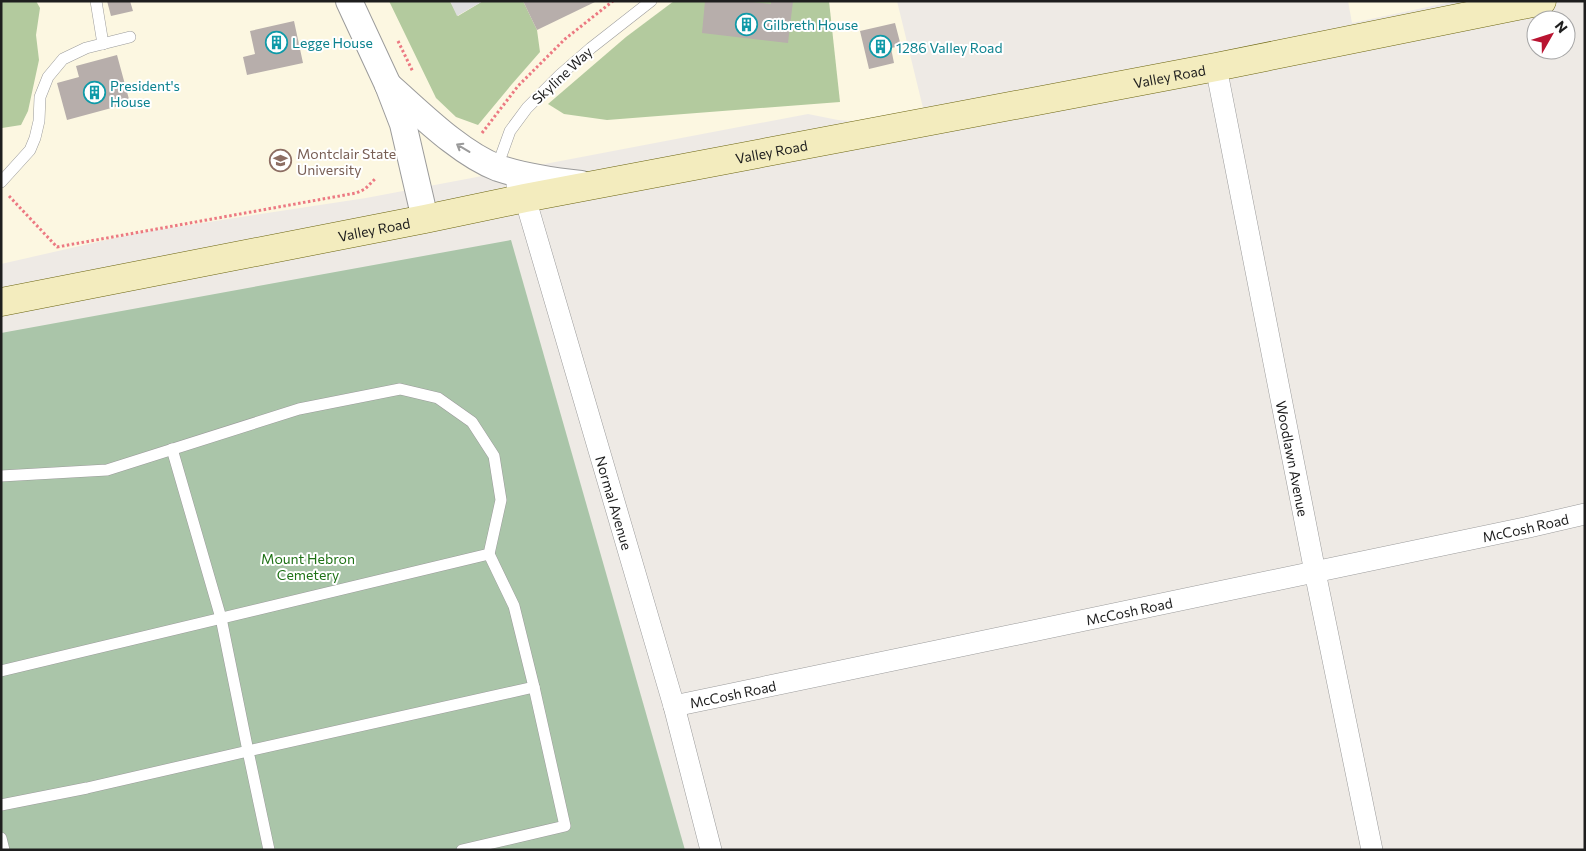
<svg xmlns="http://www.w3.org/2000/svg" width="1586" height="851" font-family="Commissioner,sans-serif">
<rect width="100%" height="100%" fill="#eeeae5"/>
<!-- education -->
<g fill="#fcf7e1">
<path d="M1,1h896l26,107 -59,14 -26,-2 -30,-6 -442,84 -229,35 -136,31z"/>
<path d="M1348,1h108l-104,22z"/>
</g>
<!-- forest -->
<g fill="#b3ca9e">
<path d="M1,1h35l4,7 -4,27 3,25 -11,51 -7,14 -19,3z"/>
<path d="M389,1h61l8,15 25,-15h40l14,29 3,22 -28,32 -34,41 -22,-8 -20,-19z"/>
<path d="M674,1h155l11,101 -233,18 -43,-6 -16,-10 78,-67z"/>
</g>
<!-- cemetery -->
<path fill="#aac5a9" d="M511,240l174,610h-684v-517z"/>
<!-- parking -->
<path fill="#dedede" d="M450,1h33l-26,15z"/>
<!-- building -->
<g fill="#b7aeab">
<path d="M107,1h23l3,10 -22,5z"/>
<path d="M523,1h74l-60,29z"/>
<path d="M705,1h39l27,3v-3h22l-5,42 -86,-10z"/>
<path d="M294,21l9,42 -56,12 -4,-18 12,-3 -5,-23z"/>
<path d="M895,23l6,23 -10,2 3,15 -25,6 -9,-38z"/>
<path d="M117,55l13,48 -63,17 -10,-37 22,-6 -3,-11z"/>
</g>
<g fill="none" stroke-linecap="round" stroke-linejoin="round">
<defs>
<g id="service">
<path d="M96,1l7,43"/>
<path d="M497,167l13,-36 17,-23 33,-33 31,-27 60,-47"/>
<path d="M1,182l29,-32 5,-12 4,-17 1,-24 8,-20 15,-18 23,-11 44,-11"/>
<path d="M1,476l106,-6 192,-61 101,-20 38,9 34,24 22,34 7,44 -12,54 -488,117"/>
<path d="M1,805l86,-17 161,-37 -27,-133 -49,-169"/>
<path d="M1,838l3,12"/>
<path d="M269,850l-21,-99 286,-64 -20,-81 -25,-52"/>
<path d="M462,850l103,-24 -31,-139"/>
</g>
<g id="minor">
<path id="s1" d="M1216,67l99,505 57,278"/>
<path id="s2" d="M517,186l8,12 149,508 37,144"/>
<path id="s3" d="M674,706l855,-179 56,-13"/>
</g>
<g id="tertiary">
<path d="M349,1l39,84 15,39 22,95"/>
<path d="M388,85c31,27 71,68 110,83 27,9 54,13 83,16"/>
</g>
<g id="secondary">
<path id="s4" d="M1,302l424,-83 100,-21 691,-131 326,-66"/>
</g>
</defs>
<!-- service casing -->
<use href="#service" stroke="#9b9b9b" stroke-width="12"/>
<!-- minor casing -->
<use href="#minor" stroke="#9b9b9b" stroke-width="22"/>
<!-- tertiary casing -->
<use href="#tertiary" stroke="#9b9b9b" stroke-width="28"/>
<!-- secondary casing -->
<use href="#secondary" stroke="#6b6410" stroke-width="29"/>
<!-- path -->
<g stroke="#ec7982" stroke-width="3" stroke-dasharray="2.5 2.5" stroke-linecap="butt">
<path d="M398,41l15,31"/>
<path d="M482,133l36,-47 47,-47 48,-38"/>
<path d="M9,196l48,51 299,-54 9,-4 10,-10"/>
</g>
<!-- service -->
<use href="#service" stroke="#fff" stroke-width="11"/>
<!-- minor -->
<use href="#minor" stroke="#fff" stroke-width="21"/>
<!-- tertiary -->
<use href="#tertiary" stroke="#fff" stroke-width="26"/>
<!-- secondary -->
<use href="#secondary" stroke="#f3ecbe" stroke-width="28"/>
</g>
<!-- one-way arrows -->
<defs><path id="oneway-shaft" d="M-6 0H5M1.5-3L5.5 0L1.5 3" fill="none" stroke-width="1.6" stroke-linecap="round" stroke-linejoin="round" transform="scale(1.25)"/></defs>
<use stroke="#9a9a9a" href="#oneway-shaft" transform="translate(463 148) rotate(-149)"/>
<!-- icons -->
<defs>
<symbol id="building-ring" viewBox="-11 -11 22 22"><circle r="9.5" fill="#fff" stroke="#0f9aa8" stroke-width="1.5"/><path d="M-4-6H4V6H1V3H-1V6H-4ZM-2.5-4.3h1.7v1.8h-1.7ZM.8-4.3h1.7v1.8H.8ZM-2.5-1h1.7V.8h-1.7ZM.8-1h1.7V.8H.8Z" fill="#0f9aa8"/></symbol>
<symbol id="university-ring" viewBox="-11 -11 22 22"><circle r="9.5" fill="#fff" stroke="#8d6e63" stroke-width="1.5"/><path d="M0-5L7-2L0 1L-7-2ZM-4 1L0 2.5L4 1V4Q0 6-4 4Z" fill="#8d6e63"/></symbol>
</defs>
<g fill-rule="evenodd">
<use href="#building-ring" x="734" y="12" width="25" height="25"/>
<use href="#building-ring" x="264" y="30" width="25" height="25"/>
<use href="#building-ring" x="868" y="34" width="25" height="25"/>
<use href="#building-ring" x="82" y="80" width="25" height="25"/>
<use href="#university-ring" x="268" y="148" width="25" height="25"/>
</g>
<g text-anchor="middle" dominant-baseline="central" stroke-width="4" stroke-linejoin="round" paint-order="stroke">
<!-- culture labels -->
<g font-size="14" fill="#0d838f" stroke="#fff" text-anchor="start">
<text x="763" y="24">Gilbreth House</text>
<text x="292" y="42">Legge House</text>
<text x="896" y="47">1286 Valley Road</text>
<text x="110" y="85">President's<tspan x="110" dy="16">House</tspan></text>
</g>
<!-- street labels -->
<g font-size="14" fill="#1e1e1e" stroke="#fff">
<text transform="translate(562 75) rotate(-43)">Skyline Way</text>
<text stroke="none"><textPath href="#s4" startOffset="1190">Valley Road</textPath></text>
<text stroke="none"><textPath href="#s4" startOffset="785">Valley Road</textPath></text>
<text stroke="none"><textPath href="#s4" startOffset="380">Valley Road</textPath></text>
<text stroke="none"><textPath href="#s1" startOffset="399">Woodlawn Avenue</textPath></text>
<text stroke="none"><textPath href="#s2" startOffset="332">Normal Avenue</textPath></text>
<text stroke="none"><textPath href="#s3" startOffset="870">McCosh Road</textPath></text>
<text stroke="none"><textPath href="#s3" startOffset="465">McCosh Road</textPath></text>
<text stroke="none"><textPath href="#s3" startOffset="60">McCosh Road</textPath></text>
</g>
<!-- education labels -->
<g font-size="14" fill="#785e54" stroke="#fff" text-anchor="start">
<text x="297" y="153">Montclair State<tspan x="297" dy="16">University</tspan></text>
</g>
<!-- park labels -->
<g font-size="14" fill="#1f7216" stroke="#fff">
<text x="308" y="558">Mount Hebron<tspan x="308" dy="16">Cemetery</tspan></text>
</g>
</g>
<!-- border -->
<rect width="1586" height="851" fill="none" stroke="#1e1e1e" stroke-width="5"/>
<!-- north arrow -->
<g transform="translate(1551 35) rotate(51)"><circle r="24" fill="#ffffff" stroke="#a5a5a5"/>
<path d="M0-4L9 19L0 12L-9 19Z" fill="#b91431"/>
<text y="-8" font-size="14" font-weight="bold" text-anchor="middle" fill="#1e1e1e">N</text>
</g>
</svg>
